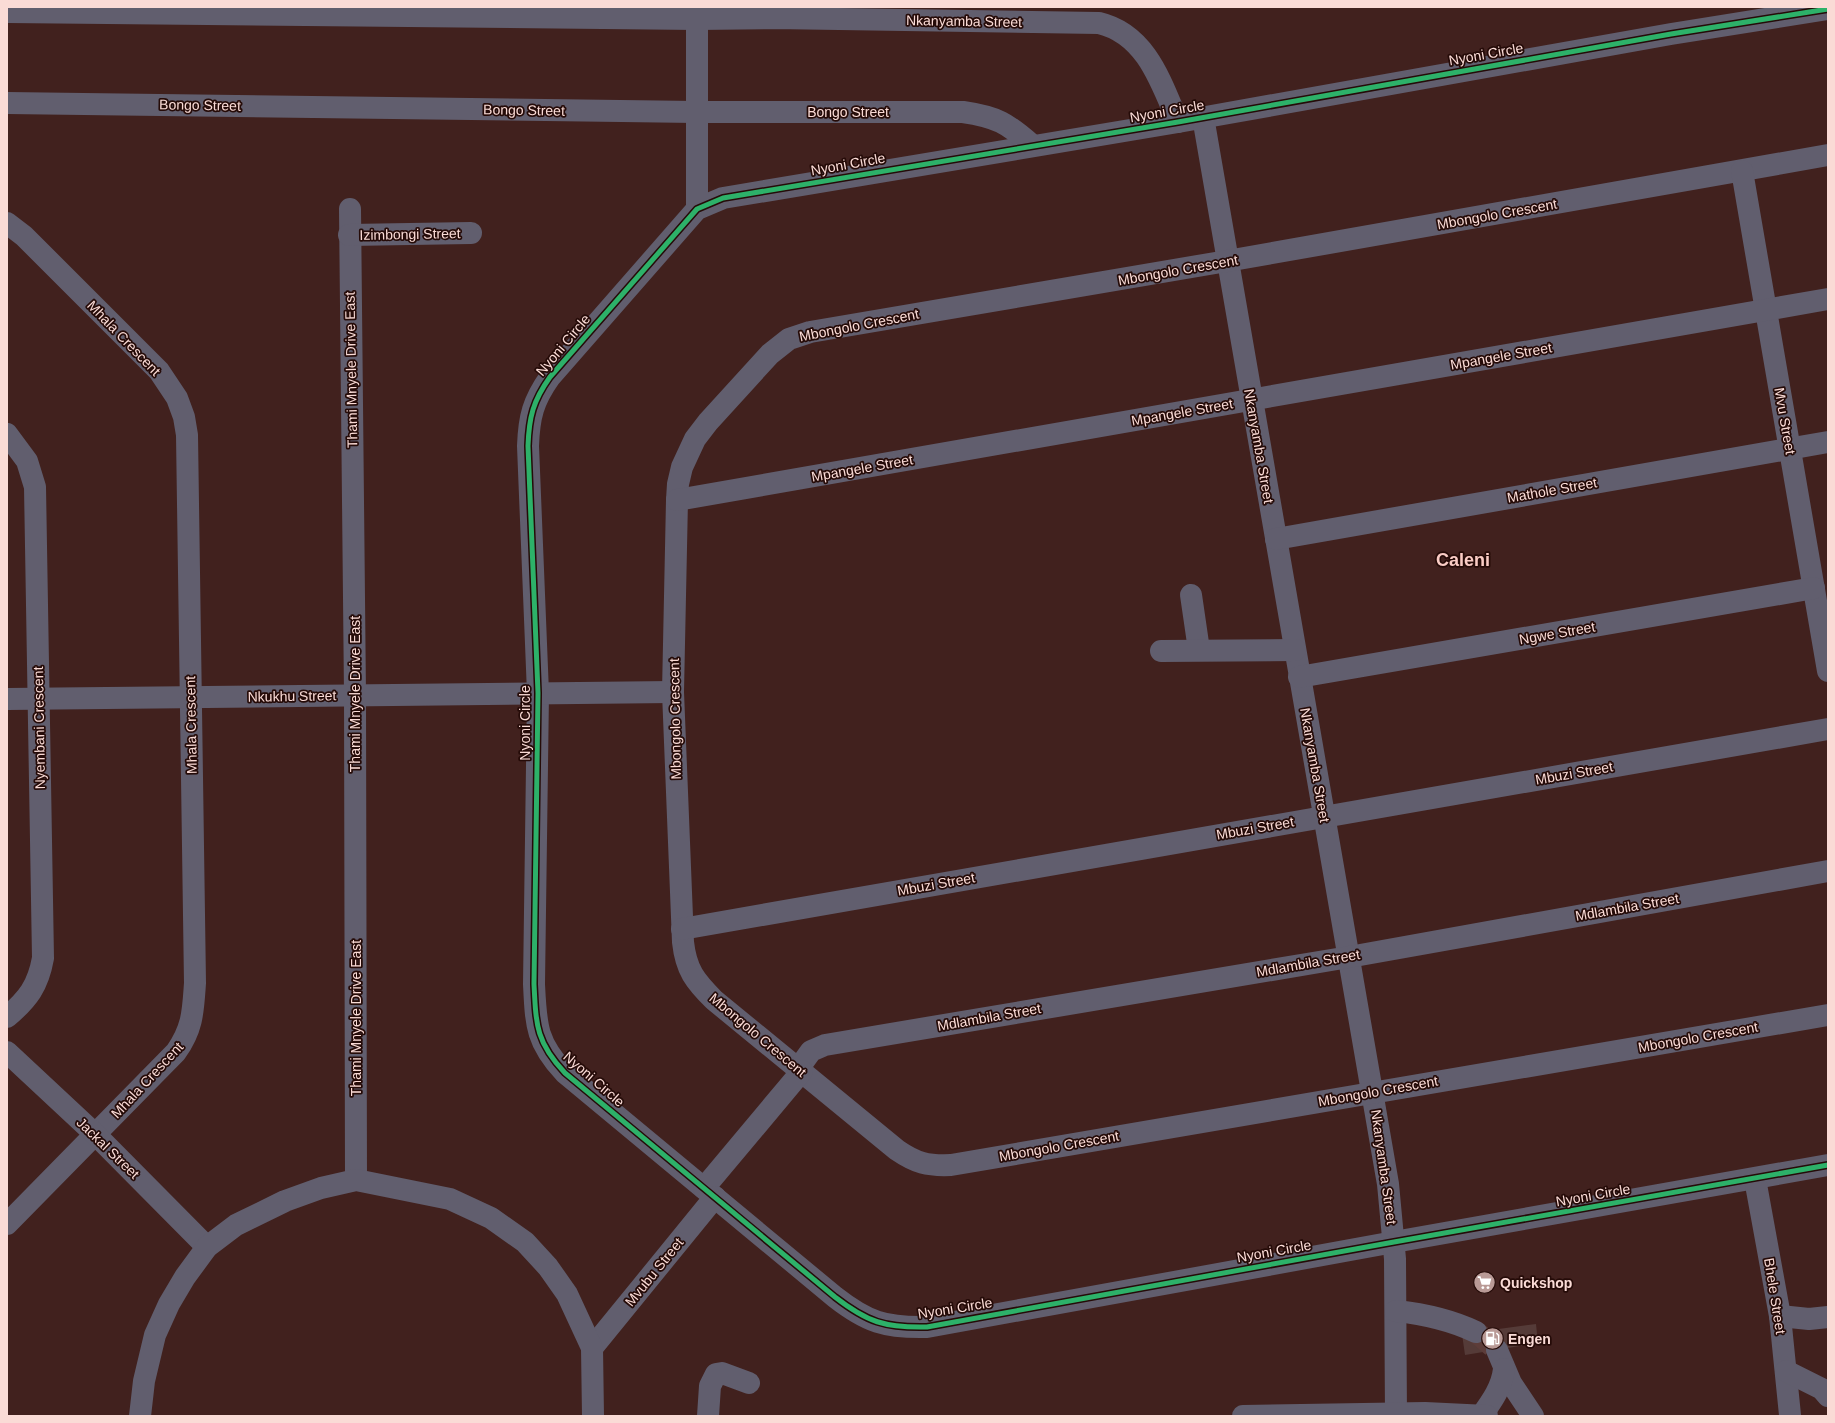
<svg xmlns="http://www.w3.org/2000/svg" width="1835" height="1423" font-family="Arial,sans-serif">
<rect width="100%" height="100%" fill="#41211e"/>
<!-- building -->
<path fill="#553b38" d="M1536,1324l2,19 -73,12 -3,-21z"/>
<g fill="none" stroke-linecap="round" stroke-linejoin="round">
<!-- minor-tunnel -->
<path stroke="#5d3d3a" stroke-width="22" stroke-dasharray="22 11" stroke-linecap="butt" d="M1476,1332l21,18"/>
<!-- minor -->
<g stroke="#615e6e" stroke-width="22">
<path d="M1828,9l-157,25 -493,88 -455,76 -26,11 -147,168c-17,24 -21,40 -22,69l10,247 -4,291c2,41 2,58 31,89l270,224c32,25 50,31 92,30l467,-85 434,-77"/>
<path d="M7,12l690,7 77,-1 325,5c47,11 62,59 79,99"/>
<path d="M7,103l689,9h267c34,5 44,11 69,33"/>
<path d="M1203,117l185,1067 7,75 1,157"/>
<path d="M1828,155l-601,106 -417,71 -21,7 -19,15 -62,68 -13,17 -13,28 -4,17 -1,16 -4,192 10,250c3,28 12,39 31,58l183,150c19,13 30,16 54,15l877,-150"/>
<path d="M1742,171l86,500"/>
<path d="M350,209l5,486 1,485"/>
<path d="M697,209v-202"/>
<path d="M7,223l17,13 135,135 18,27 7,19 3,18 8,548c-2,28 -2,45 -19,69l-169,172"/>
<path d="M349,235l122,-2"/>
<path d="M7,434l20,27 8,26 8,471c-5,28 -15,41 -36,59"/>
<path d="M677,500l1151,-201"/>
<path d="M1276,539l552,-97"/>
<path d="M1191,595l8,55"/>
<path d="M1161,651l134,-1"/>
<path d="M1299,677l515,-89"/>
<path d="M7,699l666,-7"/>
<path d="M682,929l1146,-200"/>
<path d="M7,1052l89,83 111,112"/>
<path d="M798,1069l13,-18 14,-6 524,-88 479,-86"/>
<path d="M1755,1179l25,137 10,99"/>
<path d="M704,1188l98,-117"/>
<path d="M1396,1311c28,3 55,9 80,21"/>
<path d="M1780,1316l29,3 19,-2"/>
<path d="M592,1348l123,-151"/>
<path d="M1497,1350l14,33 22,33"/>
<path d="M1786,1371l36,18 6,7"/>
<path d="M1482,1415c10,-14 20,-28 22,-46"/>
<path d="M140,1416l4,-35 11,-46 14,-31 16,-27 22,-30 29,-22 49,-24 36,-13 35,-8 94,19 41,19 34,24 23,25 19,27 25,54 1,68"/>
<path d="M708,1416l2,-30 6,-12 6,-1 27,10"/>
<path d="M1243,1416l182,-3 62,3"/>
</g>
<defs>
<path id="cycleway" d="M1828,9l-157,25 -493,88 -455,76 -26,11 -147,168c-17,24 -21,40 -22,69l10,247 -4,291c2,41 2,58 31,89l270,224c32,25 50,31 92,30l467,-85 434,-77"/>
</defs>
<!-- cycleway casing -->
<use href="#cycleway" stroke="#250b08" stroke-width="8"/>
<!-- cycleway -->
<use href="#cycleway" stroke="#2db169" stroke-width="5"/>
</g>
<!-- icons -->
<defs>
<symbol id="supermarket-disc" viewBox="-11 -11 22 22"><circle r="9.5" fill="#b99a96" stroke="#250b08"/><path d="M-6-5.5h2.5l.6 2H6L4.5 2H-2.5L-4.4-4H-6ZM-1.5 3.2a1.3 1.3 0 1 0 .1 0ZM3 3.2a1.3 1.3 0 1 0 .1 0Z" fill="#fff"/></symbol>
<symbol id="fuel-disc" viewBox="-11 -11 22 22"><circle r="9.5" fill="#b99a96" stroke="#250b08"/><path d="M-5.5-6h7V0h2V4h1.3V-2.5L3-4.5l.8-.8L6-3V5H2.5V1h-1V6h-7ZM-4.2-4.7v3.2H.2V-4.7Z" fill="#fff"/></symbol>
</defs>
<g fill-rule="evenodd">
<use href="#supermarket-disc" x="1472" y="1270" width="25" height="25"/>
<use href="#fuel-disc" x="1480" y="1326" width="25" height="25"/>
</g>
<g text-anchor="middle" dominant-baseline="central" stroke-width="3.5" stroke-linejoin="round" paint-order="stroke">
<!-- street labels -->
<g font-size="14" fill="#fadbd6" stroke="#250b08">
<text transform="translate(964 21) rotate(1)">Nkanyamba Street</text>
<text transform="translate(1486 54) rotate(-10)">Nyoni Circle</text>
<text transform="translate(200 105) rotate(1)">Bongo Street</text>
<text transform="translate(524 110) rotate(1)">Bongo Street</text>
<text transform="translate(1167 111) rotate(-10)">Nyoni Circle</text>
<text x="848" y="112">Bongo Street</text>
<text transform="translate(848 164) rotate(-10)">Nyoni Circle</text>
<text transform="translate(1497 214) rotate(-10)">Mbongolo Crescent</text>
<text transform="translate(410 234) rotate(-1)">Izimbongi Street</text>
<text transform="translate(1178 270) rotate(-10)">Mbongolo Crescent</text>
<text transform="translate(859 325) rotate(-11)">Mbongolo Crescent</text>
<text transform="translate(124 338) rotate(46)">Mhala Crescent</text>
<text transform="translate(563 345) rotate(-50)">Nyoni Circle</text>
<text transform="translate(1501 356) rotate(-10)">Mpangele Street</text>
<text transform="translate(351 370) rotate(-91)">Thami Mnyele Drive East</text>
<text transform="translate(1182 412) rotate(-10)">Mpangele Street</text>
<text transform="translate(1785 421) rotate(80)">Mvu Street</text>
<text transform="translate(1259 446) rotate(80)">Nkanyamba Street</text>
<text transform="translate(862 468) rotate(-10)">Mpangele Street</text>
<text transform="translate(1552 490) rotate(-10)">Mathole Street</text>
<text transform="translate(1557 633) rotate(-10)">Ngwe Street</text>
<text transform="translate(355 694) rotate(-90)">Thami Mnyele Drive East</text>
<text transform="translate(292 696) rotate(-1)">Nkukhu Street</text>
<text transform="translate(675 719) rotate(-91)">Mbongolo Crescent</text>
<text transform="translate(525 723) rotate(-90)">Nyoni Circle</text>
<text transform="translate(191 725) rotate(-91)">Mhala Crescent</text>
<text transform="translate(39 728) rotate(-91)">Nyembani Crescent</text>
<text transform="translate(1315 765) rotate(80)">Nkanyamba Street</text>
<text transform="translate(1574 773) rotate(-10)">Mbuzi Street</text>
<text transform="translate(1255 828) rotate(-10)">Mbuzi Street</text>
<text transform="translate(936 884) rotate(-10)">Mbuzi Street</text>
<text transform="translate(1627 907) rotate(-10)">Mdlambila Street</text>
<text transform="translate(1308 963) rotate(-10)">Mdlambila Street</text>
<text transform="translate(989 1017) rotate(-10)">Mdlambila Street</text>
<text transform="translate(356 1018) rotate(-90)">Thami Mnyele Drive East</text>
<text transform="translate(758 1035) rotate(40)">Mbongolo Crescent</text>
<text transform="translate(1698 1037) rotate(-10)">Mbongolo Crescent</text>
<text transform="translate(594 1079) rotate(41)">Nyoni Circle</text>
<text transform="translate(147 1080) rotate(-47)">Mhala Crescent</text>
<text transform="translate(1378 1091) rotate(-10)">Mbongolo Crescent</text>
<text transform="translate(1059 1146) rotate(-10)">Mbongolo Crescent</text>
<text transform="translate(108 1148) rotate(44)">Jackal Street</text>
<text transform="translate(1384 1167) rotate(82)">Nkanyamba Street</text>
<text transform="translate(1593 1195) rotate(-10)">Nyoni Circle</text>
<text transform="translate(1274 1251) rotate(-10)">Nyoni Circle</text>
<text transform="translate(654 1272) rotate(-51)">Mvubu Street</text>
<text transform="translate(1775 1296) rotate(81)">Bhele Street</text>
<text transform="translate(955 1308) rotate(-9)">Nyoni Circle</text>
</g>
<!-- poi labels -->
<g font-size="14" font-weight="bold" fill="#fadbd6" stroke="#250b08" text-anchor="start">
<text x="1500" y="1283">Quickshop</text>
<text x="1508" y="1339">Engen</text>
</g>
<!-- district labels -->
<g font-size="18" font-weight="bold" fill="#faccc5" stroke="#250b08">
<text x="1463" y="560">Caleni</text>
</g>
</g>
<!-- border -->
<rect width="1835" height="1423" fill="none" stroke="#fadbd6" stroke-width="16"/>
</svg>
